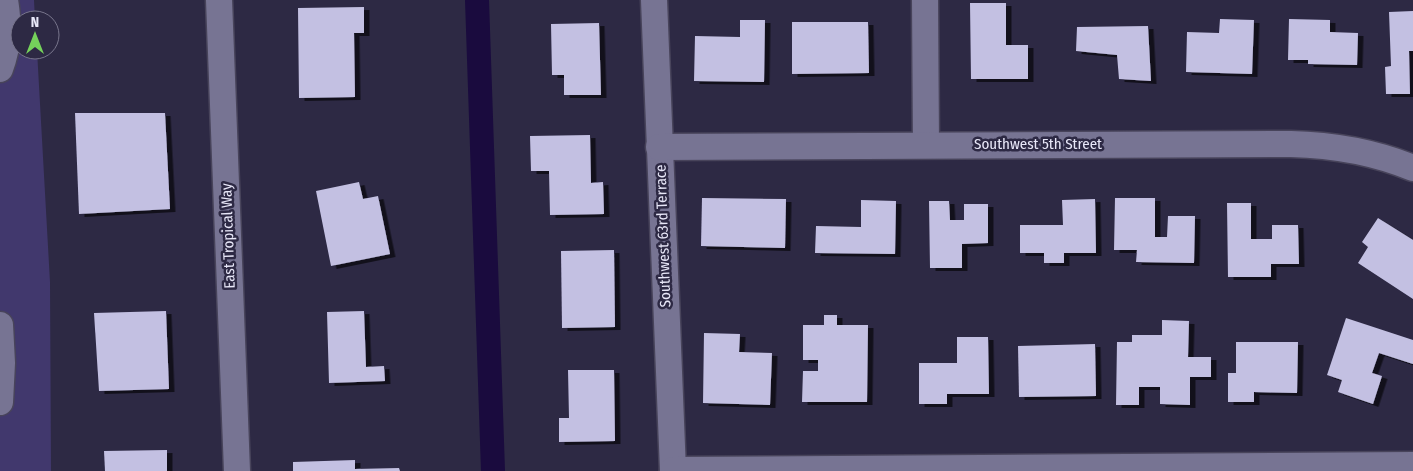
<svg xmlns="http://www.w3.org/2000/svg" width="1413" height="471" font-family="'Fira Sans Condensed',sans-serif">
<defs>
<filter id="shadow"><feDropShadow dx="5.5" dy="3" stdDeviation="0" flood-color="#0009"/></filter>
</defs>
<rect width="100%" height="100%" fill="#2d2944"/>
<!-- green -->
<path fill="#41386d" d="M0,0h34l1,20h-15v30h17l13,232 1,189h-51z"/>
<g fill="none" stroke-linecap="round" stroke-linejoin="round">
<!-- canal -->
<path stroke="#1a0b3e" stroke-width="24" d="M477,0l16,471"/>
</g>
<!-- building -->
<g fill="#c3c0e2" filter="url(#shadow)">
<path d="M970,3h36v42h22v34h-57z"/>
<path d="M364,7v26h-10l1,64 -56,1 -1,-90z"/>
<path d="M1413,11v40h-4l1,43h-24l-1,-27 6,-1 -2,-54z"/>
<path d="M1220,19l34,1 -2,54 -66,-2 1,-40 32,1z"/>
<path d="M1289,19l41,1v12l28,1 -1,32 -49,-1v-4h-20z"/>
<path d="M740,20h25l-1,62 -70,-1 1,-45 45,1z"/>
<path d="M792,22h76l1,51 -77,1z"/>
<path d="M599,23l2,72h-37v-20h-12l-1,-51z"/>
<path d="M1148,26l3,55 -32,-2 -2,-24 -41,-4 1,-24z"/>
<path d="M75,113h90l5,96 -91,5z"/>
<path d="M590,135l1,48 12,-1 1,32 -54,1 -1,-44h-18l-1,-35z"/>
<path d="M359,182l4,17 15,-3 12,58 -59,12 -15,-75z"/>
<path d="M702,198l84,1 -1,49 -84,-2z"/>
<path d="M1115,198h40v39h12l1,-21h27l-1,47 -58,-1 1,-12h-23z"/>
<path d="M1095,199l1,54h-32v10h-20v-10h-24v-28h43l-1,-25z"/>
<path d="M861,200l35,1 -1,53 -80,-1 1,-27 45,1z"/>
<path d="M929,201h20l1,19h14v-16h24v39l-26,1v24h-32z"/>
<path d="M1227,203h24v36h21v-14h26l1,39h-28v13h-43z"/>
<path d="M1378,218l35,22v59l-55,-36 10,-16 -6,-5z"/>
<path d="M614,250l1,77 -53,1 -1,-77z"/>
<path d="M166,311l3,78 -70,2 -5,-78z"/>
<path d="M364,311l2,56 18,-1 1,15 -56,2 -2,-71z"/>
<path d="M824,315h13v10h31l-1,77h-65l1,-31h15v-11h-15v-35h21z"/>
<path d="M1346,318l67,22v24l-34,-11 -7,20 10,3 -9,28 -35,-12 4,-12 -15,-5z"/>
<path d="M1162,320l27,1 -1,36h23v20h-21v28l-30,-1v-17h-21v18h-23l1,-63h15v-7h30z"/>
<path d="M704,333l36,1 -1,18 33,1 -2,52 -67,-2z"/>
<path d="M957,337h31l1,57h-42v10h-28v-41h38z"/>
<path d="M1236,342h62l-1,51 -43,-1v10h-26v-29h8z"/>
<path d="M1095,344l1,52 -77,1 -1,-51z"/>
<path d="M568,370h46l1,71 -56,1v-24h10z"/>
<path d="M167,450v21h-62l-1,-20z"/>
<path d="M355,460v9l44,-1 1,3h-107v-9z"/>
</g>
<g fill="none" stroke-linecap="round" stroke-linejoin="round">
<defs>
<g id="minor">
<path d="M219,0l18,471"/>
<path d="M654,0l19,471"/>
<path d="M925,0l1,144"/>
<path d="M0,69c9,-24 9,-44 5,-69"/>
<path d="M659,147l632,-3c43,1 83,8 122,24"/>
<path d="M0,325l2,38 -2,39"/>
<path d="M673,470l740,-5"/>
</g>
</defs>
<!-- minor casing -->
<use href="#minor" stroke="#48445b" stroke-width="29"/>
<!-- minor -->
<use href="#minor" stroke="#777493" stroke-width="26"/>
</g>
<g text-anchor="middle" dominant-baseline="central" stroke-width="5" stroke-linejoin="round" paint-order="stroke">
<!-- street labels -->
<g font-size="15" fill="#e8e7f8" stroke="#2d2944">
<text x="1038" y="144">Southwest 5th Street</text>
<text transform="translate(228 236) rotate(-92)">East Tropical Way</text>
<text transform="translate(663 236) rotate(-92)">Southwest 63rd Terrace</text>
</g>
</g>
<!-- north arrow -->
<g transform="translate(35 35)"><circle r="24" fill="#2d2944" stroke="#78758c"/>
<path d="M0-4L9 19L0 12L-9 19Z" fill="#75d25b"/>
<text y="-8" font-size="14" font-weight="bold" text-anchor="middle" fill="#e8e7f8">N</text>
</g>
</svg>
